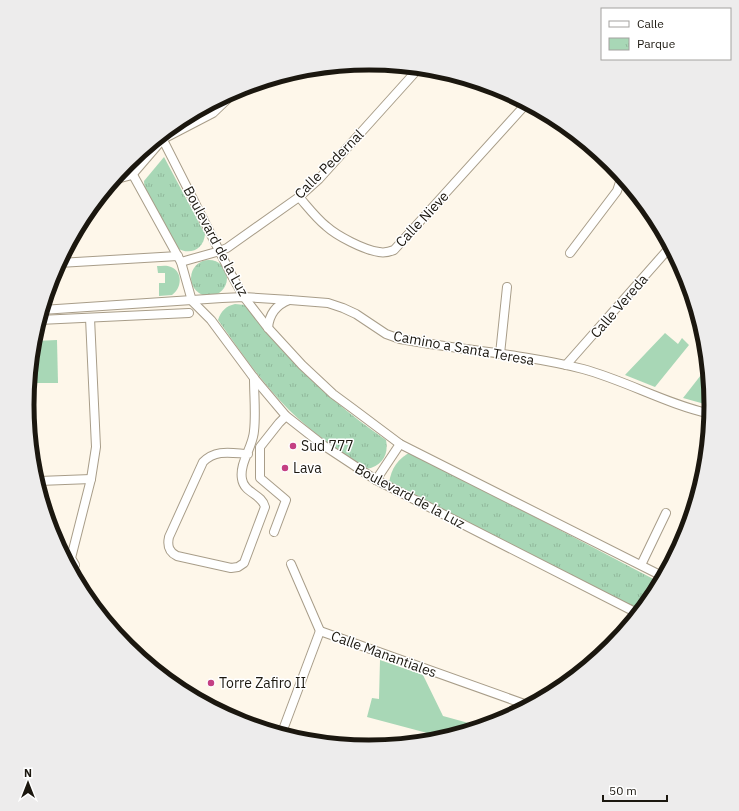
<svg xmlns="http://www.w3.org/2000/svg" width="739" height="811" font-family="'IBM Plex Sans',sans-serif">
<defs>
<pattern id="park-tufts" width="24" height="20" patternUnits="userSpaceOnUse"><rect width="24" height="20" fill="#a8d7b6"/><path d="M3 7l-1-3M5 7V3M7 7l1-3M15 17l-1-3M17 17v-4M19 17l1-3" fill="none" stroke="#90b89b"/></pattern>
</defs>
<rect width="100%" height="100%" fill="#fef7ea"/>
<!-- park -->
<g fill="url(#park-tufts)">
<path d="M164,157l41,77c-1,15 -15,22 -28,14l-32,-54 -1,-13z"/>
<circle cx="209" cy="278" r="18"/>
<path d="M235,304l10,1c14,16 27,34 41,49 30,33 64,61 100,86 3,15 -4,26 -19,29 -28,-17 -54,-36 -78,-59 -27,-27 -49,-59 -71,-90 3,-9 8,-14 17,-16z"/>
<path d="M411,452l250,131 -7,13 -12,15 -253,-128c2,-14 9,-25 22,-31z"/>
</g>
<!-- garden -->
<g fill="#a8d7b6">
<path d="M157,266c5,0 10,-1 14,1 12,5 11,21 1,28l-13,1v-13h6v-10h-7z"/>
<path d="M665,333l13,11 4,-6 7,7 -34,42 -30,-12z"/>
<path d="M57,340l1,43h-23v-42z"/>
<path d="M708,366l4,40 -29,-8z"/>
<path d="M380,660l43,15 20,41 40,11 -37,11 -79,-21 5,-19 7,1z"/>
</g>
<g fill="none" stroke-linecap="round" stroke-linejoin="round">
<defs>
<g id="minor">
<path d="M161,136l71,140 12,21 24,31 34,37 31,29 19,14 48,36 264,133"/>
<path d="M127,164l54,98 11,39 19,19 43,58 32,38 37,29 53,35 263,134"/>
<path d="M113,180l19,-5 31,-36 50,-26 25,-24"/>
<path d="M299,197c8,9 17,21 27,29 11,10 38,24 53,26 5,1 10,0 15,-2l133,-147"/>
<path d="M570,253l47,-62 5,-15"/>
<path d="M181,262l39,-11 7,-3 72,-51 20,-18 100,-111"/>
<path d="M59,263l119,-7"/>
<path d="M42,310l180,-12 22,-1 46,3 38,3 15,5 13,6 30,20 14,5c60,11 124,15 183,30 44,12 83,35 128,45"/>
<path d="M39,320l150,-7"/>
<path d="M268,328c1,-13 8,-23 21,-28"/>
<path d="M500,354l7,-67"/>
<path d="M566,365l105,-119"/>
<path d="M248,454c-17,-1 -32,-5 -45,8l-34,75c-2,9 0,15 8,19l54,12 7,-1 6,-4 21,-56c-3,-13 -21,-14 -23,-28 -3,-16 11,-32 12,-48 2,-17 0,-35 0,-53"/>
<path d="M376,480l24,-36"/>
<path d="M37,482l2,-1 52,-2"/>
<path d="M274,532l12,-32 -26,-22v-31l19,-24 7,-7"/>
<path d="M291,564l29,67"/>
<path d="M75,565l-4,-7 20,-79 5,-32 -6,-129"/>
<path d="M641,565l25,-52"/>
<path d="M84,594l6,5 1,5"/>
<path d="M320,631l210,75"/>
<path d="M281,735l39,-104"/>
</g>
</defs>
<!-- minor casing -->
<use href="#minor" stroke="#a89d89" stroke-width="10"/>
<!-- minor -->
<use href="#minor" stroke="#fff" stroke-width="8"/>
</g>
<!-- markers -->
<g fill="#c43f83" stroke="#fff" stroke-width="1.5">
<circle cx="293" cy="446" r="4"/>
<circle cx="285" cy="468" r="4"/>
<circle cx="211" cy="683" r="4"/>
</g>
<g text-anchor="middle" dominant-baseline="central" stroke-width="3" stroke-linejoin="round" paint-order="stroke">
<!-- street labels -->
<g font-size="14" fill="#1b170f" stroke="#fff">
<text transform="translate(329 164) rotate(-45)">Calle Pedernal</text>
<text transform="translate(422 219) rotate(-47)">Calle Nieve</text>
<text transform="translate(216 241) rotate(62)">Boulevard de la Luz</text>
<text transform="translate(619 306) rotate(-49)">Calle Vereda</text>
<text transform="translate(464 348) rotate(10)">Camino a Santa Teresa</text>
<text transform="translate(410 496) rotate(28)">Boulevard de la Luz</text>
<text transform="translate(384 654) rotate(20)">Calle Manantiales</text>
</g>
<!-- poi labels -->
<g font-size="14" fill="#1b170f" stroke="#fff" text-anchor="start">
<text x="301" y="446">Sud 777</text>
<text x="293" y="468">Lava</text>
<text x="219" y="683">Torre Zafiro II</text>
</g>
</g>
<!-- crop -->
<path d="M0 0H739V811H0ZM34 405a335 335 0 1 1 670 0a335 335 0 1 1-670 0Z" fill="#edecec" fill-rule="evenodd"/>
<path fill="none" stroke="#1b170f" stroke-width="5" d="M34 405a335 335 0 1 1 670 0a335 335 0 1 1-670 0Z"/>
<!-- legend -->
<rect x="601" y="8" width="130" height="52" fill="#ffffff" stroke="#a4a29f"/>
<rect x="609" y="21" width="20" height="6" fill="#ffffff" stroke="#a4a29f"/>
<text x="637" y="28" font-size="12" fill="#1b170f">Calle</text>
<rect x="609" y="38" width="20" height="12" fill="url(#park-tufts)" stroke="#a4a29f"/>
<text x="637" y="48" font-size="12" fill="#1b170f">Parque</text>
<!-- north arrow -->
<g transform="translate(28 783)" stroke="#ffffff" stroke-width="3" paint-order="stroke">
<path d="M0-3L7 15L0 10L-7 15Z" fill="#1b170f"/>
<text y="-6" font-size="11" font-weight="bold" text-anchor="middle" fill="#1b170f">N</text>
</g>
<!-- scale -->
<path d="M603 795v6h64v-6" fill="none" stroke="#1b170f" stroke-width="2"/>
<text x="609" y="795" font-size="12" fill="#1b170f" stroke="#ffffff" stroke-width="3" paint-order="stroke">50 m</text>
</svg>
